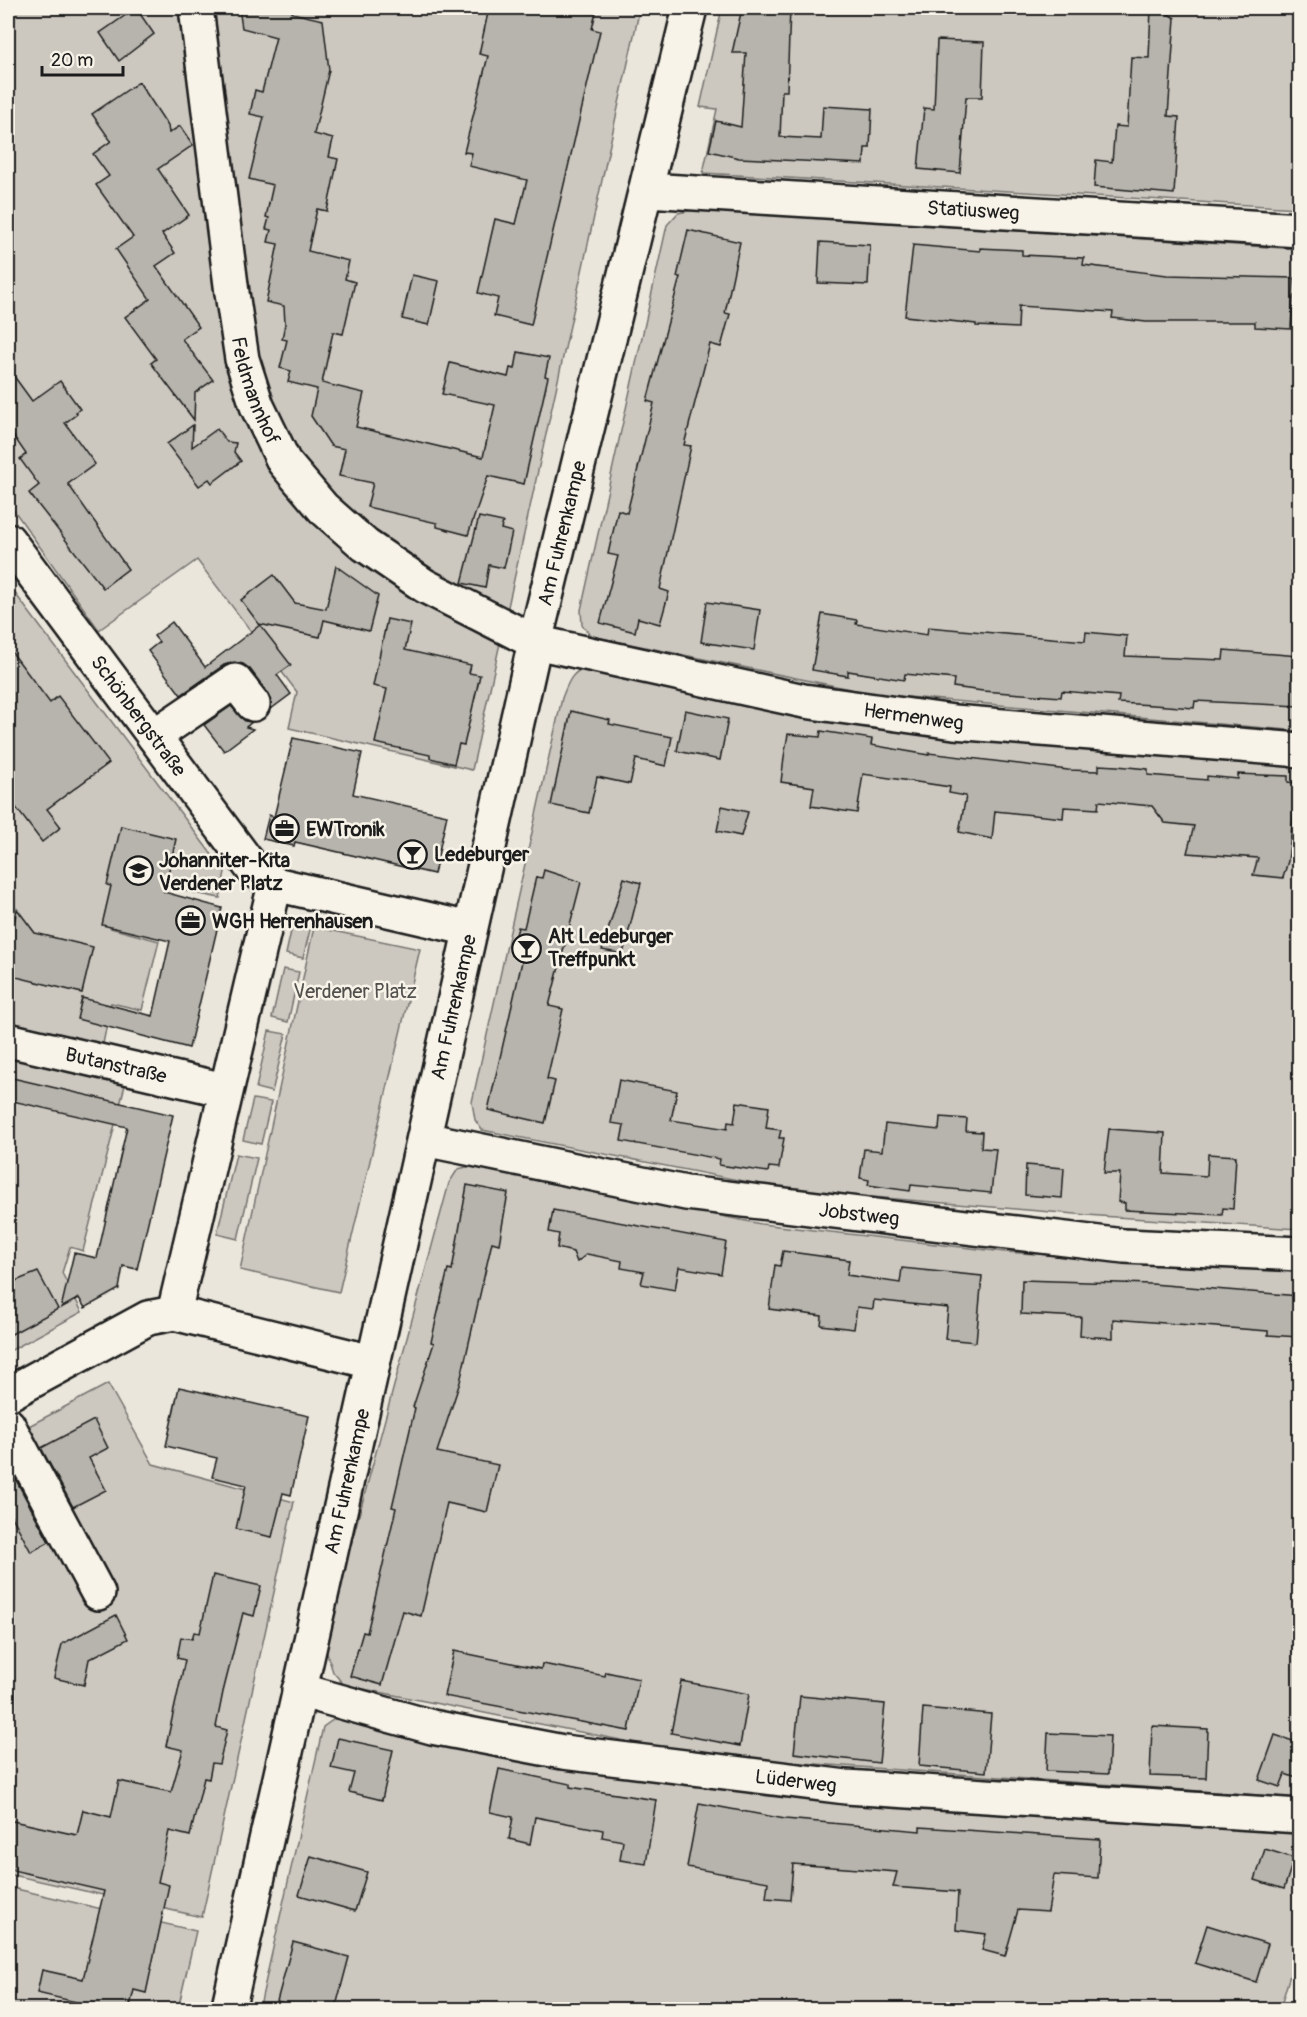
<svg xmlns="http://www.w3.org/2000/svg" width="1307" height="2017" font-family="Pangolin,sans-serif">
<rect width="100%" height="100%" fill="#eae6dc"/>
<filter id="ink" filterUnits="userSpaceOnUse"><feTurbulence type="fractalNoise" baseFrequency=".0167" numOctaves="2"/><feDisplacementMap in="SourceGraphic" scale="12" xChannelSelector="R" yChannelSelector="G"/><feConvolveMatrix kernelMatrix="1 2 1 2 8 2 1 2 1" color-interpolation-filters="sRGB"/></filter>
<g filter="url(#ink)">
<!-- green -->
<g fill="#ccc8c0" stroke="#74726e" stroke-width="1.5">
<path d="M8,8h632l-168,762 -183,-42 8,-36 -100,-132 -98,70 -91,-128z"/>
<path d="M722,8h577v200l-596,-35 14,-64 -17,-2z"/>
<path d="M693,210l606,39v482l-425,-37 -283,-58 -9,-11 -1,-15 86,-385 11,-12z"/>
<path d="M8,584l217,288 -5,26 -98,-20 -12,50 49,13 -17,69 -31,-7 -8,41 -95,-22z"/>
<path d="M588,667l711,95v467l-199,-13 -311,-26 -307,-60 -7,-10 -3,-18 90,-404c6,-15 9,-27 26,-31z"/>
<path d="M293,922l18,4 -8,32 -17,-4z"/>
<path d="M314,927l106,22 -81,343 -99,-22z"/>
<path d="M283,969l16,3 -11,50 -16,-4z"/>
<path d="M269,1031l17,3 -14,58 -16,-4z"/>
<path d="M8,1057l117,28 -42,166 -13,-4 -8,26 20,39 -74,40z"/>
<path d="M253,1099l18,3 -10,42 -18,-4z"/>
<path d="M236,1154l21,4 -19,81 -21,-5z"/>
<path d="M471,1166l290,58 244,28 294,19v527l-598,-42 -357,-71 -11,-13 -9,-28 125,-461 9,-14z"/>
<path d="M108,1384l45,80 141,38 -92,415 -194,-43v-437z"/>
<path d="M337,1717l962,113v114l-19,65 -1021,1 64,-283z"/>
<path d="M8,1887l188,44 -18,78 -170,1z"/>
</g>
<!-- building -->
<g fill="#b6b4ac" stroke="#1c1c1c" stroke-width="1.5">
<path d="M136,8l18,26 -35,27 -19,-28z"/>
<path d="M239,8h54l-1,5 31,7 6,50 -15,64 19,5 -4,18 9,2 -11,52 -10,-2 -9,42 41,10 -4,18 10,3 -12,52 -10,-2 -11,51 42,10 -8,34 127,30 12,-52 -53,-11 8,-31 58,14 2,-9 5,1 3,-17 31,6 -4,18 3,1 -24,107 -36,-8 -20,59 -31,-8v-4l-70,-16 6,-24 -34,-7 6,-27 -14,-3 -20,-30 6,-27 -29,-7 3,-11 -11,-3 7,-28 -5,-1 3,-15 -1,-18 -18,-4 12,-58 -10,-2 3,-12 -5,-1 3,-11 -3,-1 7,-32 -24,-6 15,-62 -14,-3 5,-24 7,2 14,-55 -34,-9z"/>
<path d="M489,8h108l-5,21 8,2 -69,294 -37,-9 4,-18 -20,-5 17,-74 21,5 11,-44 -58,-14 3,-13 -8,-1 24,-96 -9,-2z"/>
<path d="M742,8h48l-3,83h-5l-2,46 41,2 2,-33 49,3 -2,39h-5l-1,16 -125,-6 -30,-7 7,-30 25,6 5,-74h-14z"/>
<path d="M1151,8h7l17,10 -7,98 11,1 -5,77 -80,-7 2,-27 16,2 3,-36 12,1 4,-70 18,1z"/>
<path d="M937,40l47,2 -2,55h-16l-6,76 -42,-4 6,-61 10,1z"/>
<path d="M139,82l29,44 1,7 11,-7 13,19 -35,24 31,46 -27,19 13,19 -19,13 43,61 -17,12 31,41 -18,13 -1,27 -43,-57 5,-4 -31,-42 25,-18 -34,-50 17,-12 -37,-52 13,-9 -16,-22 18,-13 -19,-27z"/>
<path d="M688,230l52,12 -15,71 5,1 -9,33 -11,-3 -26,101 7,1 -31,143 9,3 -9,32 -22,-6 -3,14 -35,-9 18,-67 -10,-2 10,-44 9,3 27,-110 -7,-2 33,-124h-3z"/>
<path d="M820,242l50,3 -2,40 -50,-2z"/>
<path d="M913,245l67,6v-3l42,2v5l62,3 -1,7 84,10 127,3 -3,51 -36,-2v-5h-109l-34,-4 1,-6 -94,-6 -1,22 -42,-2v-2l-71,-8z"/>
<path d="M412,275l27,6 -10,44 -27,-6z"/>
<path d="M8,368l24,33 28,-20 20,28 -4,3 1,2 -12,9 30,41 -27,20 60,85 -25,19 -74,-95 10,-8 -19,-26 6,-5 -18,-26z"/>
<path d="M193,425l-1,22 25,-18 10,13 9,1 -2,9 7,9 -29,22 -3,-4 -10,7 -32,-42z"/>
<path d="M479,517l24,5 -2,7 11,3 -8,36 -15,-3 -4,23 -23,-5z"/>
<path d="M336,566l42,30 -9,35 -45,-11 -4,17 -61,-13 -18,-24 33,-25 21,28 31,6z"/>
<path d="M707,602l53,8 -6,40 -53,-8z"/>
<path d="M822,614l35,6 -1,4 71,11 1,-8 157,14 1,-9 41,4 -2,20 98,4 1,-10 75,6v50l-104,-5 -1,7 -41,-3 -35,-2 1,-7 -57,-5 -1,6 -78,-6 -30,-4 1,-8 -49,-5 -1,6 -56,-9v5l-36,-6z"/>
<path d="M387,619l24,5 -6,26 66,15 -2,8 11,2 -16,70 -5,-1 -5,20 -24,-6v-3l-55,-12 12,-54 -14,-3z"/>
<path d="M172,622l33,45 55,-42 31,40 -14,10 14,19 -20,15 -3,-16 -18,-24 -7,-5 -9,-2 -10,3 -43,30 -33,-44 11,-9 -5,-6z"/>
<path d="M8,647l42,56 8,-7 51,67 -62,46 14,18 -19,15 -34,-45z"/>
<path d="M231,706l14,15 7,1 -6,5 7,2 -29,22 -20,-26z"/>
<path d="M685,710l43,9 -8,41 -43,-9z"/>
<path d="M571,711l39,9 -1,4 63,13 -6,29 -30,-7 -6,25 -33,-7 -8,36 -38,-8z"/>
<path d="M821,731l51,8 -1,6 58,10v-2l139,17 31,1v-6l18,1 31,3v6l59,5v-4l31,3v-5l50,2v6l9,1 -9,78 -5,17 -30,-3 5,-17 -71,-5 7,-27 -29,-3 -13,-17 -53,-5 -1,8 -34,-2 -1,11 -68,-7 -3,28 -33,-7 7,-36 -17,-3 1,-6 -87,-13 -6,39 -46,-7 3,-19 -33,-5 3,-25 4,-23 32,3z"/>
<path d="M293,738l69,15 -9,41 94,21 -13,59 -139,-32 -1,4 -31,-7 6,-24 5,2z"/>
<path d="M722,806l26,6 -7,24 -24,-5z"/>
<path d="M121,826l55,13 -12,53 58,16 -33,140 -112,-29 5,-21 71,18 17,-75 -68,-16 9,-39 -4,-1z"/>
<path d="M544,870l37,12 -32,124 14,3 -16,70 8,2 -10,42 -57,-13 35,-153 -12,-2 7,-28 6,1 12,-51 6,1z"/>
<path d="M624,878l17,5 -18,71 -21,-4z"/>
<path d="M17,909l18,24 58,14 -11,46 -74,-18v-27z"/>
<path d="M8,1077l165,38 -36,154 -14,-3 -4,23 -34,19 -6,-10 -18,10 13,-55 23,5 30,-131 -119,-27z"/>
<path d="M619,1080l58,11 -6,29 56,9 1,-7 6,1 3,-21 32,5 -3,21 15,2 -2,8h5l-5,30 -10,-1 -1,5 -49,-7 1,-6 -99,-18 3,-16 -13,-2z"/>
<path d="M940,1117l27,2 -1,12 16,1 -1,16 15,1 -5,44 -80,-8 -1,6 -42,-6 1,-5 -9,-2 4,-29 18,2 3,-27 54,6z"/>
<path d="M1109,1129l56,4 -2,40 44,3 1,-22 28,2 -3,53 -10,-1 -1,7 -97,-5v-7l-7,-1 2,-29h-16z"/>
<path d="M1026,1165l38,3 -2,30 -37,-3z"/>
<path d="M467,1185l41,8 -9,51 -7,-2 -32,140 -23,70 61,13 -11,47 -40,-9 -26,113 -18,-5 -21,74 -32,-9 13,-44 4,1 29,-125 -4,-1 23,-99 -2,-1 21,-64 -3,-1 17,-73 4,1z"/>
<path d="M553,1210l173,32 -5,32 -42,-7 -4,23 -34,-6 3,-12 -23,-4 1,-7 -35,-7 -10,8 -4,-10 -16,-4 2,-14 -10,-2z"/>
<path d="M783,1251l66,9 -2,15 53,8 2,-15 80,8 -6,66 -31,-3 3,-31 -74,-8 -1,9 -16,-2 -3,22 -33,-4 1,-9 -53,-7 6,-44 5,1z"/>
<path d="M38,1272l20,37 -50,27v-52z"/>
<path d="M1022,1280l130,4 147,12v41l-31,-2v-4l-155,-12v19l-33,-2 1,-19 -60,-3z"/>
<path d="M179,1387l130,29 -18,79 -8,-2 -11,44 -36,-8 10,-44 -34,-8 5,-19 -51,-12z"/>
<path d="M94,1420l14,28 -19,10 17,32 -33,17 -32,-59z"/>
<path d="M8,1465l41,77 -18,10 -23,-43z"/>
<path d="M213,1575l48,11 -7,30 -11,-3 -20,79 -7,35 11,3 -8,34 -7,-1 -3,16 -5,-1 -14,58 -21,-5 -11,51 11,3 -23,108 -12,-3 -5,20h-46l2,-6 -48,-11 5,-23 41,9 21,-88 -96,-22v-49l69,15 6,-25 28,7 8,-36 52,11 12,-42 -17,-4 19,-86 -8,-2 4,-21 11,2 2,-7 6,1z"/>
<path d="M116,1615l12,24 -39,20 -5,26 -30,-7 8,-34z"/>
<path d="M454,1651l87,18 1,-5 63,12 1,-4 33,7 -10,52 -185,-35z"/>
<path d="M681,1681l68,13 -9,52 -69,-13z"/>
<path d="M800,1696l85,8 -6,59 -85,-10z"/>
<path d="M923,1708l68,6 -5,58 -67,-6z"/>
<path d="M1152,1726l56,3 -2,49 -56,-2z"/>
<path d="M1048,1733l62,3 -2,38 -62,-3z"/>
<path d="M1275,1735l24,8v36l-14,-5 -5,13 -21,-7z"/>
<path d="M338,1738l55,12 -11,50 -33,-8 5,-19 -23,-5z"/>
<path d="M499,1769l71,15v3l86,13 -10,64 -26,-4 3,-19 -21,-4 1,-7 -68,-13 -5,27 -21,-5 4,-22 -23,-5z"/>
<path d="M699,1803l86,16 135,12v-4l180,12 -2,39 -44,-3 -6,37 -30,-2 -13,46 -23,-6 4,-16 -30,-4 2,-38 -65,-5 4,-15 -104,-8 -3,36 -24,-2 2,-16 -81,-15z"/>
<path d="M1265,1849l29,9 -10,31 -29,-9z"/>
<path d="M311,1856l56,16 -12,39 -56,-16z"/>
<path d="M1207,1925l61,19 -12,38 -61,-19z"/>
<path d="M293,1942l56,15 -14,53h-28l-30,-9z"/>
</g>
<g fill="none" stroke-linecap="round" stroke-linejoin="round">
<defs>
<g id="minor">
<path id="s1" d="M196,8l36,285 10,66 15,47 27,56 39,46 42,37 60,41 110,56 269,59 150,21 346,28"/>
<path id="s2" d="M647,190l653,40"/>
<path id="s3" d="M8,540l244,328 23,16 195,45"/>
<path d="M154,736l81,-55 18,23"/>
<path id="s4" d="M8,1040l217,50"/>
<path id="s5" d="M424,1139l262,54 438,53 176,8"/>
<path d="M174,1313l101,-429"/>
<path d="M8,1394l140,-76 26,-5 198,49"/>
<path d="M8,1425l90,168"/>
<path id="s6" d="M299,1690l133,37 131,25 283,35 454,29"/>
<path id="s7" d="M228,2010l307,-1368 155,-634"/>
</g>
</defs>
<!-- minor casing -->
<use href="#minor" stroke="#1c1c1c" stroke-width="38"/>
<!-- minor -->
<use href="#minor" stroke="#f7f3e8" stroke-width="33"/>
</g>
</g>
<!-- icons -->
<defs>
<symbol id="office-ring" viewBox="-11 -11 22 22"><circle r="9.5" fill="#f7f3e8" stroke="#1c1c1c" stroke-width="1.5"/><path d="M-6-3h4V-5.5h4V-3h4V5H-6ZM-1-4.5V-3h2v-1.5ZM-6 0V1H6V0Z" fill="#1c1c1c"/></symbol>
<symbol id="bar-ring" viewBox="-11 -11 22 22"><circle r="9.5" fill="#f7f3e8" stroke="#1c1c1c" stroke-width="1.5"/><path d="M-6-5H6L.8 .8V4.5H3.5V6h-7V4.5H-.8V.8Z" fill="#1c1c1c"/></symbol>
<symbol id="school-ring" viewBox="-11 -11 22 22"><circle r="9.5" fill="#f7f3e8" stroke="#1c1c1c" stroke-width="1.5"/><path d="M0-5L7-2L0 1L-7-2ZM-4 1L0 2.5L4 1V4Q0 6-4 4Z" fill="#1c1c1c"/></symbol>
</defs>
<g fill-rule="evenodd">
<use href="#office-ring" x="268" y="812" width="33" height="33"/>
<use href="#bar-ring" x="396" y="838" width="33" height="33"/>
<use href="#school-ring" x="122" y="854" width="33" height="33"/>
<use href="#office-ring" x="174" y="904" width="33" height="33"/>
<use href="#bar-ring" x="510" y="932" width="33" height="33"/>
</g>
<g text-anchor="middle" dominant-baseline="central" stroke-width="5" stroke-linejoin="round" paint-order="stroke">
<!-- street labels -->
<g font-size="20" fill="#1c1c1c" stroke="#f7f3e8">
<text stroke="none"><textPath href="#s2" startOffset="327">Statiusweg</textPath></text>
<text stroke="none"><textPath href="#s1" startOffset="388">Feldmannhof</textPath></text>
<text stroke="none"><textPath href="#s7" startOffset="1514">Am Fuhrenkampe</textPath></text>
<text stroke="none"><textPath href="#s3" startOffset="219">Schönbergstraße</textPath></text>
<text stroke="none"><textPath href="#s1" startOffset="1164">Hermenweg</textPath></text>
<text stroke="none"><textPath href="#s7" startOffset="1028">Am Fuhrenkampe</textPath></text>
<text stroke="none"><textPath href="#s4" startOffset="111">Butanstraße</textPath></text>
<text stroke="none"><textPath href="#s5" startOffset="442">Jobstweg</textPath></text>
<text stroke="none"><textPath href="#s7" startOffset="542">Am Fuhrenkampe</textPath></text>
<text stroke="none"><textPath href="#s6" startOffset="506">Lüderweg</textPath></text>
</g>
<!-- poi labels -->
<g font-size="20" font-weight="bold" fill="#1c1c1c" stroke="#f7f3e8" text-anchor="start">
<text x="306" y="829">EWTronik</text>
<text x="434" y="854">Ledeburger</text>
<text x="159" y="860">Johanniter-Kita<tspan x="159" dy="23">Verdener Platz</tspan></text>
<text x="212" y="921">WGH Herrenhausen</text>
<text x="548" y="936">Alt Ledeburger<tspan x="548" dy="23">Treffpunkt</tspan></text>
</g>
<!-- park labels -->
<g font-size="20" fill="#51504d" stroke="#f7f3e8">
<text x="355" y="991">Verdener Platz</text>
</g>
</g>
<!-- margin -->
<rect width="1307" height="2017" fill="none" stroke="#f7f3e8" stroke-width="30"/>
<rect x="15" y="15" width="1277" height="1987" fill="none" stroke="#1c1c1c" stroke-width="2" filter="url(#ink)"/>
<!-- scale -->
<path d="M42 66v9h81v-9" fill="none" stroke="#1c1c1c" stroke-width="3"/>
<text x="51" y="66" font-size="18" fill="#1c1c1c" stroke="#f7f3e8" stroke-width="4.5" paint-order="stroke">20 m</text>
</svg>
